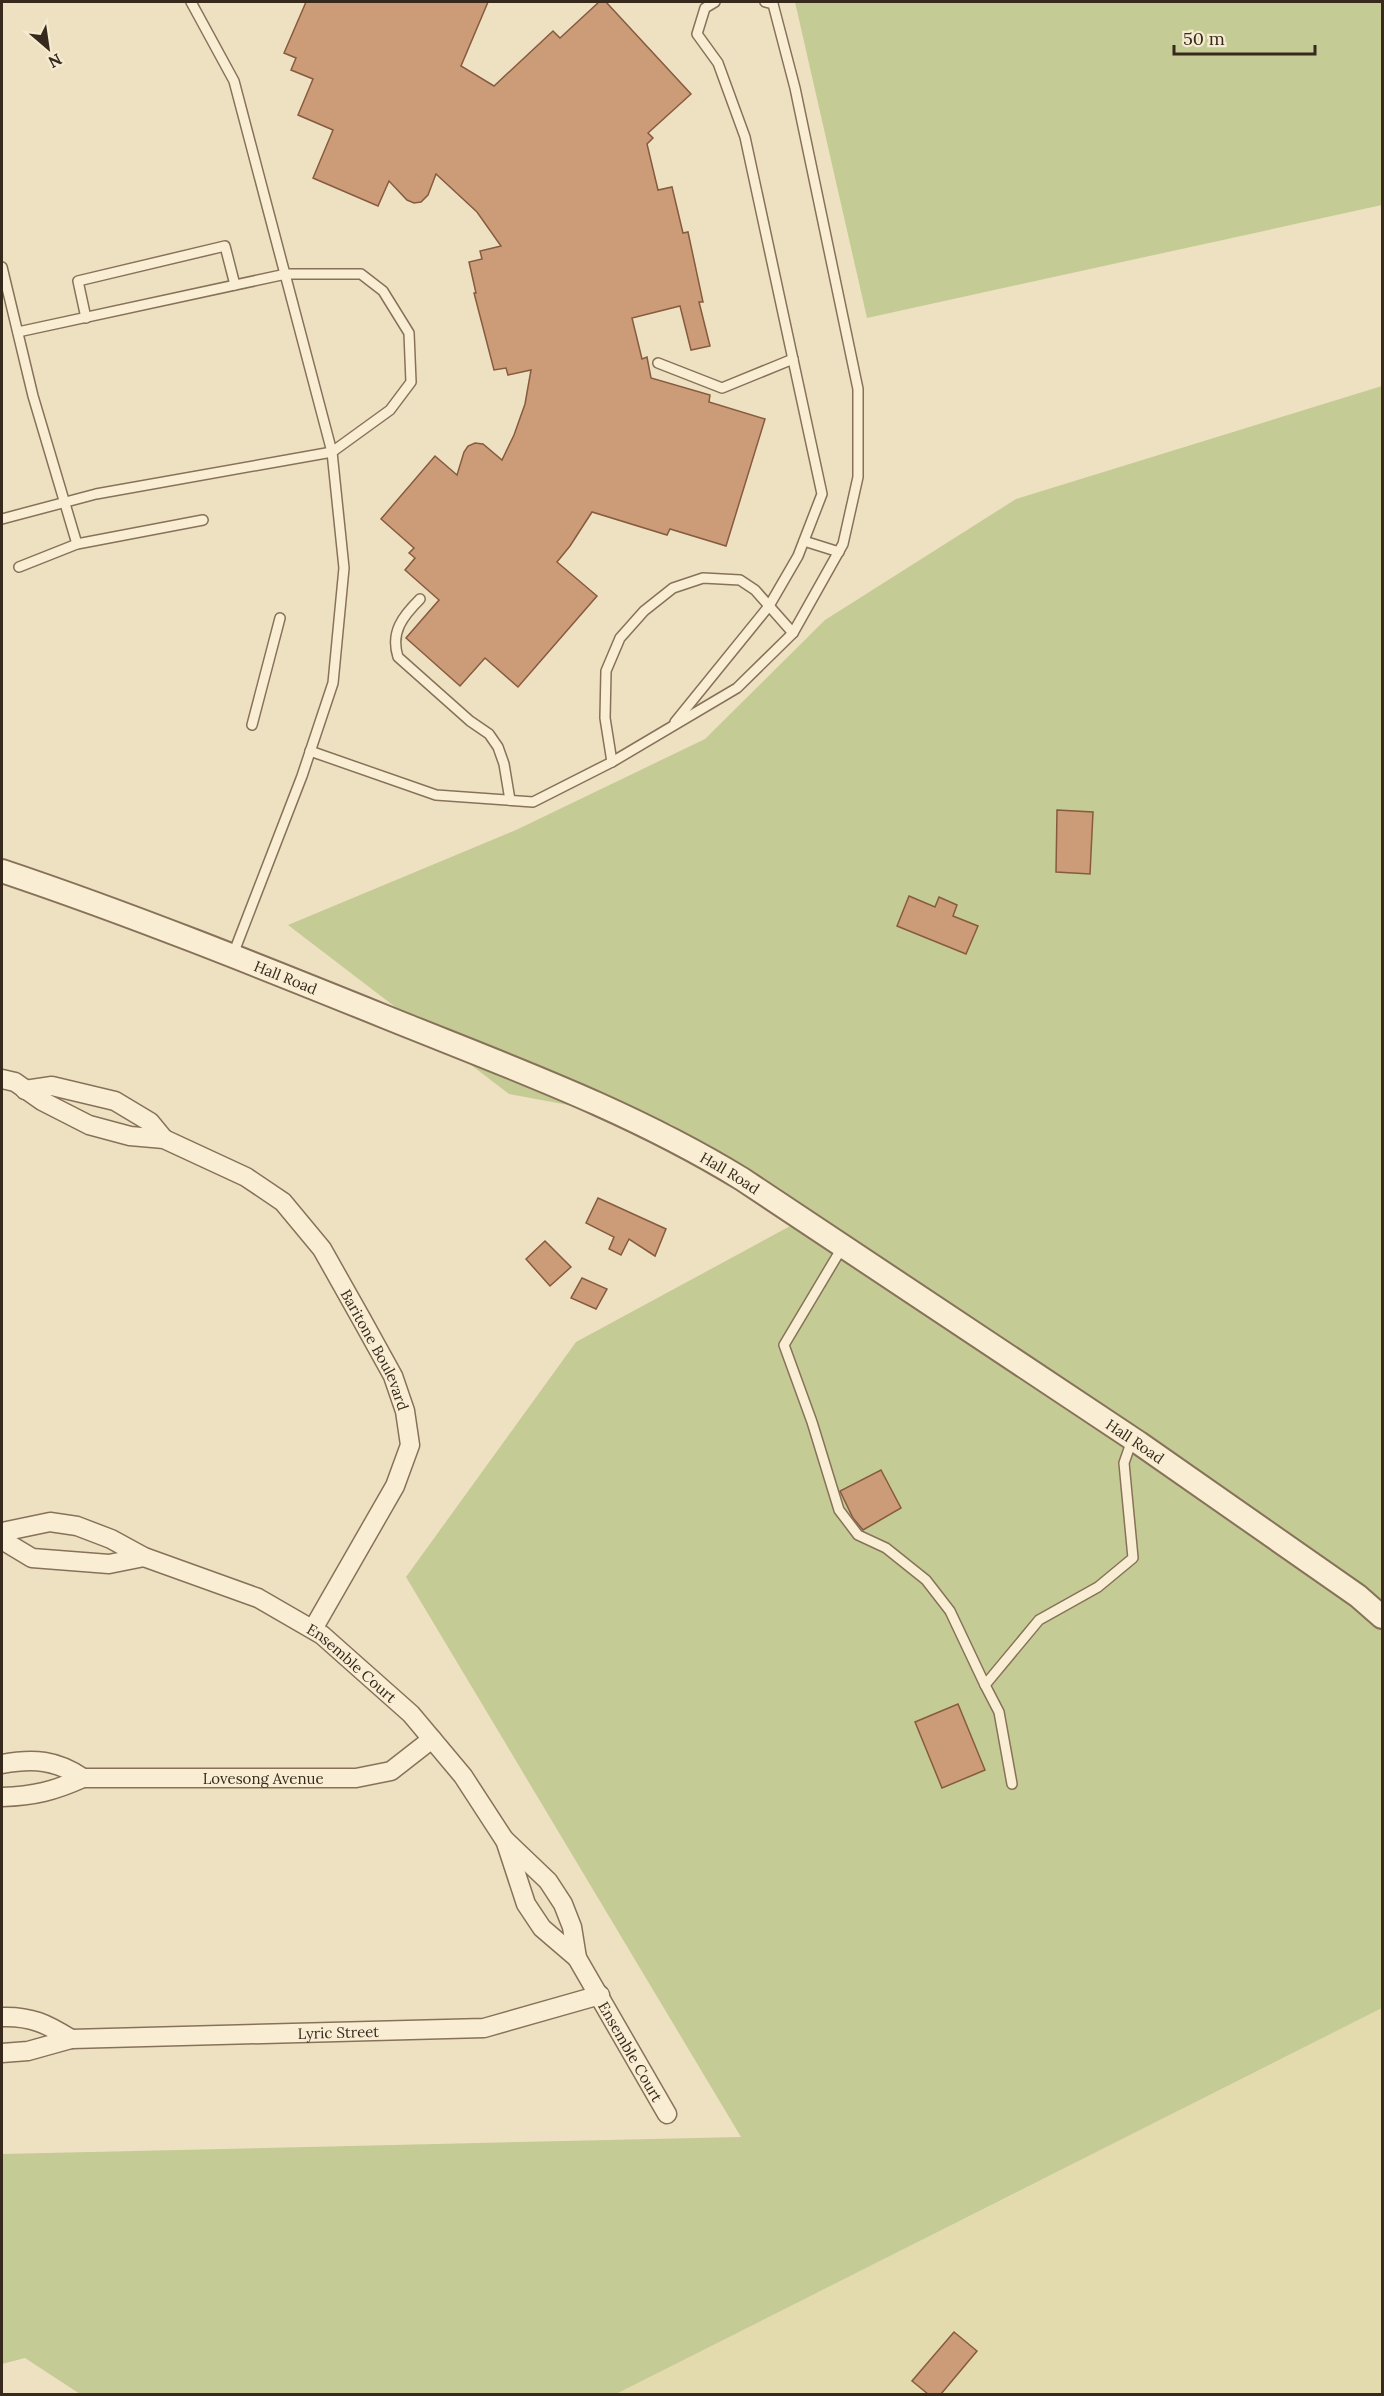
<svg xmlns="http://www.w3.org/2000/svg" width="1384" height="2396" font-family="Lora,serif">
<rect width="100%" height="100%" fill="#eee1c1"/>
<!-- farmland -->
<path fill="#e3dbae" d="M1382,2008v386h-766z"/>
<!-- green -->
<g fill="#c5cb95">
<path d="M795,2h587v203l-515,113z"/>
<path d="M1382,386v1622l-766,386h-536l-55,-36 -23,6v-210l739,-17 -335,-560 170,-235 231,-125 -136,-93 -162,-30 -221,-169 228,-95 189,-91 120,-119 191,-121z"/>
</g>
<!-- building -->
<g fill="#cc9b77" stroke="#865b3f" stroke-width="1.5">
<path d="M306,2h182l-27,64 33,20 59,-55 7,7 39,-36h7l85,92 -43,39 5,5 -6,6 11,46 14,-3 11,46 5,-1 15,70h-4l11,44 -19,4 -11,-44 -48,12 10,41 5,-2 4,21 59,17 -1,7 56,17 -39,127 -56,-17 -3,6 -75,-23 -22,34 -13,16 40,34 -79,91 -33,-29 -25,28 -54,-48 33,-38 -34,-30 10,-12 -6,-5 5,-5 -33,-29 54,-63 22,19 7,-23 4,-6 7,-3 8,1 19,16 12,-25 11,-31 6,-34 -23,5 -2,-7 -12,2 -20,-77h2l-7,-31 13,-3 -2,-8 21,-5 -24,-34 -41,-38 -8,21 -7,7 -7,1 -7,-3 -18,-19 -11,25 -65,-28 20,-48 -35,-15 15,-36 -22,-9 5,-12 -12,-5z"/>
<path d="M1057,810l36,2 -3,62 -34,-2z"/>
<path d="M909,896l26,11 4,-10 18,8 -4,11 25,10 -12,28 -69,-28z"/>
<path d="M598,1198l68,31 -11,27 -26,-17 -8,16 -12,-6 5,-12 -28,-14z"/>
<path d="M545,1241l26,26 -21,19 -24,-27z"/>
<path d="M582,1278l25,11 -11,20 -25,-11z"/>
<path d="M881,1470l20,38 -38,22 -10,-12 -13,-27z"/>
<path d="M958,1704l27,66 -43,18 -27,-66z"/>
<path d="M954,2332l23,19 -36,43h-13l-16,-13z"/>
</g>
<g fill="none" stroke-linecap="round" stroke-linejoin="round">
<defs>
<g id="service">
<path d="M2,267l31,129 44,148"/>
<path d="M86,318l-8,-37 147,-35 10,39"/>
<path d="M18,332l268,-58h75l22,17 26,42 2,49 -21,28 -58,42 -98,-371 -43,-79"/>
<path d="M658,363l64,25 71,-29"/>
<path d="M2,519l94,-25 236,-42 12,116 -11,115 -31,93 -70,181"/>
<path d="M804,541l35,11"/>
<path d="M19,567l58,-23 126,-24"/>
<path d="M420,599c-17,17 -30,33 -22,58l72,64 19,13 9,13 6,17 6,36"/>
<path d="M675,722l94,-116 29,-50 24,-62 -77,-357 -27,-74 -21,-29 8,-26 10,-6"/>
<path d="M252,725l28,-107"/>
<path d="M310,751l126,44 97,7 79,-40 125,-74 56,-55 50,-89 15,-67v-88l-63,-301 -22,-84 -8,-2"/>
<path d="M612,762l-7,-44 1,-47 14,-33 24,-27 29,-23 30,-10 37,2 15,10 38,43"/>
<path d="M843,1246l-59,99 28,77 27,88 19,25 28,13 40,32 24,31 35,74 54,-65 59,-33 35,-29 -9,-95 8,-23"/>
<path d="M985,1685l14,27 13,72"/>
</g>
<g id="minor">
<path id="s1" d="M2,1079l13,3 27,19 47,24 41,11 34,3 82,38 37,25 39,47 40,71 31,56 12,35 5,34 -15,41 -82,143"/>
<path d="M25,1090l27,-4 63,15 35,21 14,17"/>
<path id="s2" d="M2,1532l48,-10 27,4 34,13 33,18 114,41 64,37 89,79 52,62 41,63 44,42 15,23 9,23 5,31"/>
<path d="M2,1540l30,18 77,6 35,-7"/>
<path d="M2,1764c32,-6 54,-4 81,14"/>
<path id="s3" d="M2,1797c32,-1 52,-6 81,-19h273l35,-7 41,-32"/>
<path id="s4" d="M505,1840l21,64 16,24 35,30 90,156"/>
<path d="M2,2017c29,-1 45,7 69,22"/>
<path id="s5" d="M2,2053l26,-2 43,-12 413,-11 116,-33"/>
</g>
<g id="tertiary">
<path id="s6" d="M2,871c137,46 272,101 406,155 115,46 228,88 334,153l397,264 219,153 24,21"/>
</g>
</defs>
<!-- service casing -->
<use href="#service" stroke="#877259" stroke-width="12"/>
<!-- minor casing -->
<use href="#minor" stroke="#877259" stroke-width="21"/>
<!-- tertiary casing -->
<use href="#tertiary" stroke="#877259" stroke-width="26"/>
<!-- service -->
<use href="#service" stroke="#f9eed4" stroke-width="9"/>
<!-- minor -->
<use href="#minor" stroke="#f9eed4" stroke-width="18"/>
<!-- tertiary -->
<use href="#tertiary" stroke="#f9eed4" stroke-width="22"/>
</g>
<g text-anchor="middle" dominant-baseline="central" stroke-width="4.5" stroke-linejoin="round" paint-order="stroke">
<!-- street labels -->
<g font-size="15" fill="#372a1d" stroke="#f5ebd0">
<text stroke="none"><textPath href="#s6" startOffset="303">Hall Road</textPath></text>
<text stroke="none"><textPath href="#s6" startOffset="789">Hall Road</textPath></text>
<text stroke="none"><textPath href="#s1" startOffset="486">Baritone Boulevard</textPath></text>
<text stroke="none"><textPath href="#s6" startOffset="1275">Hall Road</textPath></text>
<text stroke="none"><textPath href="#s2" startOffset="386">Ensemble Court</textPath></text>
<text stroke="none"><textPath href="#s3" startOffset="264">Lovesong Avenue</textPath></text>
<text stroke="none"><textPath href="#s5" startOffset="338">Lyric Street</textPath></text>
<text stroke="none"><textPath href="#s4" startOffset="250">Ensemble Court</textPath></text>
</g>
</g>
<!-- border -->
<rect width="1384" height="2396" fill="none" stroke="#372a1d" stroke-width="6"/>
<!-- north arrow -->
<g transform="translate(48 48) rotate(151)" stroke="#f5ebd0" stroke-width="4.5" paint-order="stroke">
<path d="M0-4.5L10 22L0 15L-10 22Z" fill="#372a1d"/>
<text y="-9" font-size="16" font-weight="bold" text-anchor="middle" fill="#372a1d">N</text>
</g>
<!-- scale -->
<path d="M1174 45v9h141v-9" fill="none" stroke="#372a1d" stroke-width="3"/>
<text x="1183" y="45" font-size="18" fill="#372a1d" stroke="#f5ebd0" stroke-width="4.5" paint-order="stroke">50 m</text>
</svg>
